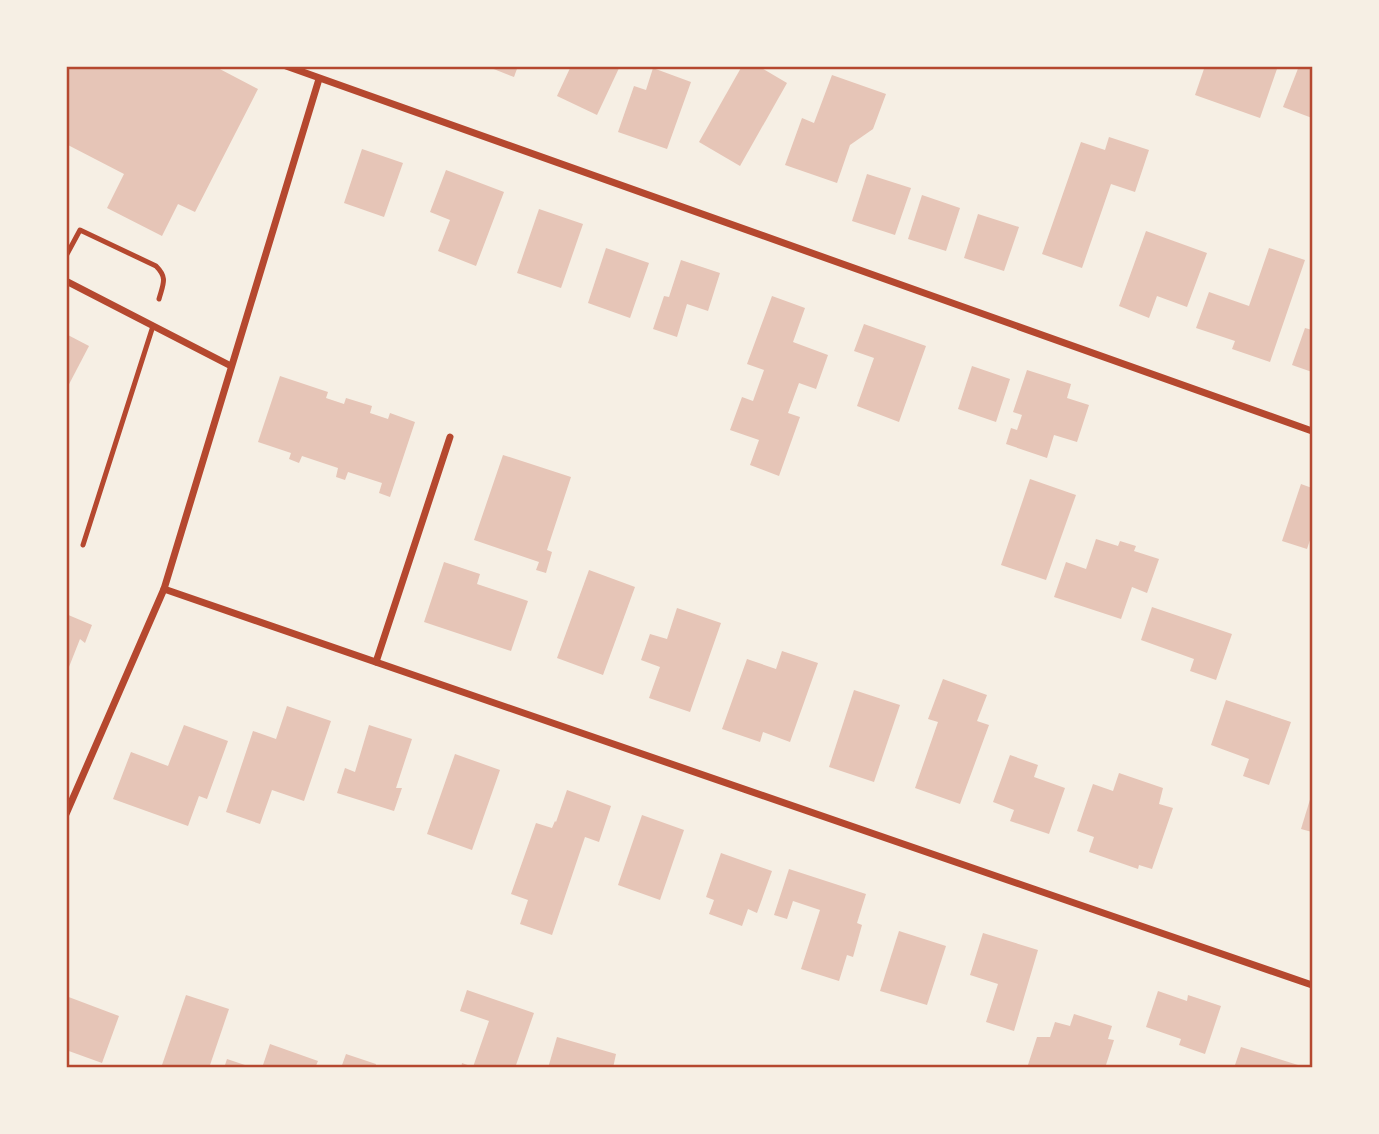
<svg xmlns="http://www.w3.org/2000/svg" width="1379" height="1134" font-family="'Libre Baskerville',serif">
<rect width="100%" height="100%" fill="#f6efe4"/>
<!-- building -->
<g fill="#e6c5b7">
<path d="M66,66h148l44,23 -63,123 -17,-8 -16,32 -55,-28 17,-34 -58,-30z"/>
<path d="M486,66h32l-4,11z"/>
<path d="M571,66h49l-23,49 -40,-19z"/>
<path d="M742,66h16l29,17 -47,83 -41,-24z"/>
<path d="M1205,66h73l-18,52 -65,-23z"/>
<path d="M1299,66h13v52l-29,-11z"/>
<path d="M653,68l38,14 -24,67 -49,-17 16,-46 12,4z"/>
<path d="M832,75l54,19 -13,35 -23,16 -13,38 -52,-18 17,-47 12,5z"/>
<path d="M1109,137l40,13 -14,42 -24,-8 -29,84 -40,-14 39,-112 24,8z"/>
<path d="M362,149l41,14 -19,54 -40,-14z"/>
<path d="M446,170l58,22 -28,74 -38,-15 12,-31 -20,-8z"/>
<path d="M867,174l44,14 -16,47 -43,-14z"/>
<path d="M922,195l38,13 -14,43 -38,-12z"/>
<path d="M539,209l44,15 -22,64 -44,-15z"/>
<path d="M978,214l41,13 -15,44 -40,-13z"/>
<path d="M1146,231l61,22 -20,54 -30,-11 -8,22 -30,-12z"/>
<path d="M606,248l43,15 -19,55 -42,-15z"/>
<path d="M1269,248l36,12 -35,102 -38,-13 3,-8 -39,-13 13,-36 40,14z"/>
<path d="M681,260l39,13 -12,38 -21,-7 -10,33 -24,-8 11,-33 5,1z"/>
<path d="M772,296l33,12 -12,34 35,13 -12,34 -17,-6 -11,30 12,4 -21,59 -29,-11 9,-25 -29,-10 12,-33 11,4 11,-31 -17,-6z"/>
<path d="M864,324l62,22 -27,76 -42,-16 17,-48 -20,-7z"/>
<path d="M1305,328l7,2v42l-20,-7z"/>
<path d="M66,334l23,12 -23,44z"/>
<path d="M972,366l38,13 -14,43 -38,-13z"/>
<path d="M1027,370l44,14 -4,14 22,7 -12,37 -23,-7 -7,23 -41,-14 5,-16 6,2 5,-15 -9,-3z"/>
<path d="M280,376l48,16 -2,6 18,6 2,-6 26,8 -2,7 18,6 2,-6 25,9 -25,75 -11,-4 3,-10 -34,-11 -3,8 -9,-3 2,-9 -36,-12 -3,7 -10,-4 2,-6 -33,-11z"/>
<path d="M503,455l68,22 -24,73 5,2 -6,21 -10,-3 3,-8 -65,-22z"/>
<path d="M1030,479l46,16 -30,85 -45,-15z"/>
<path d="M1301,484l11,4v49h-1l-4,12 -25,-8z"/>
<path d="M1096,539l22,7 2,-5 16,5 -2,5 25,8 -12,34 -15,-6 -11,32 -67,-22 12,-35 20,7z"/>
<path d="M444,562l36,12 -3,10 51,17 -17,50 -87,-29z"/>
<path d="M589,570l46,17 -32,88 -46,-17z"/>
<path d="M1152,607l80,27 -16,46 -26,-9 4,-12 -53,-19z"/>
<path d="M677,608l44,15 -31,89 -41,-14 11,-31 -19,-7 9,-26 17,5z"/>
<path d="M66,614l26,11 -7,18 -5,-4 -13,33z"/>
<path d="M782,651l36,12 -28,79 -27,-10 -3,10 -38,-13 25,-70 29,10z"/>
<path d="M943,679l44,16 -10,26 12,4 -29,79 -45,-16 23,-66 -10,-3z"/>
<path d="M854,690l46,15 -26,77 -45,-15z"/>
<path d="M1226,700l65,22 -22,63 -26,-9 6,-17 -38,-14z"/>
<path d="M287,706l44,15 -27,80 -32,-11 -12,34 -34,-12 27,-81 23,8z"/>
<path d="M184,725l44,16 -21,58 -8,-3 -11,30 -75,-27 18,-47 37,14z"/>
<path d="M369,725l43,14 -16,49h6l-8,23 -57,-18 8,-25 10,4z"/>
<path d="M455,754l45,16 -28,80 -45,-16z"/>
<path d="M1010,755l28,10 -4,12 31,11 -16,46 -39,-13 4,-11 -21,-8z"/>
<path d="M1119,773l44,15 -4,16 14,4 -21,61 -13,-4 -1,4 -49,-17 5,-15 -17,-6 16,-47 20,7z"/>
<path d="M567,790l44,16 -12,36 -14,-5 -33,98 -32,-11 8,-24 -17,-6 25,-71 16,5 3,-7 1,1z"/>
<path d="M1312,793v39l-11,-3z"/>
<path d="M642,815l42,15 -24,70 -42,-15z"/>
<path d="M721,853l51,18 -15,42 -9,-4 -6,17 -33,-12 5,-14 -8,-3z"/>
<path d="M789,869l77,25 -9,29 5,2 -9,32 -6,-2 -8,26 -38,-12 19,-59 -27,-9 -6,18 -13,-4z"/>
<path d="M899,931l47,15 -19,59 -47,-14z"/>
<path d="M983,933l55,17 -24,81 -28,-9 12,-38 -28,-9z"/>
<path d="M467,990l67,23 -19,55h-54l1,-5 11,4 16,-46 -29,-10z"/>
<path d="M1158,991l29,10 1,-6 33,11 -16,48 -26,-9 2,-6 -35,-12z"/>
<path d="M186,995l43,14 -20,59h-48z"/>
<path d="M66,996l53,20 -17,47 -36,-13z"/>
<path d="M1074,1014l38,12 -4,13 6,1 -9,28h-78l10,-31h13l5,-15 15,4z"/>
<path d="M557,1037l59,17 -3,14h-65z"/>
<path d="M270,1044l48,17 -3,7h-53z"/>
<path d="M1241,1047l57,18v3h-64z"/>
<path d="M346,1054l30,10 -1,4h-34z"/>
<path d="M227,1059l24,8v1h-27z"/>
</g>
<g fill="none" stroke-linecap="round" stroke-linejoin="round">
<!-- service -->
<g stroke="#b5482f" stroke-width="5">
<path d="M66,256l14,-26 76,36c12,12 7,18 3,33"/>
<path d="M83,545l70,-219"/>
</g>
<!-- minor -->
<g stroke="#b5482f" stroke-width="7">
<path d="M286,66l1026,365"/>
<path d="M66,281l165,85"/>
<path d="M164,589l1148,396"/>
<path d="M376,662l74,-225"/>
<path d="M66,814l98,-225 155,-510"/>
</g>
</g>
<!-- border -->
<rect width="1379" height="1134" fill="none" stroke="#f6efe4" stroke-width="136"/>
<rect x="68" y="68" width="1243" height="998" fill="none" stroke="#b5482f" stroke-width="2.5"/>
</svg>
